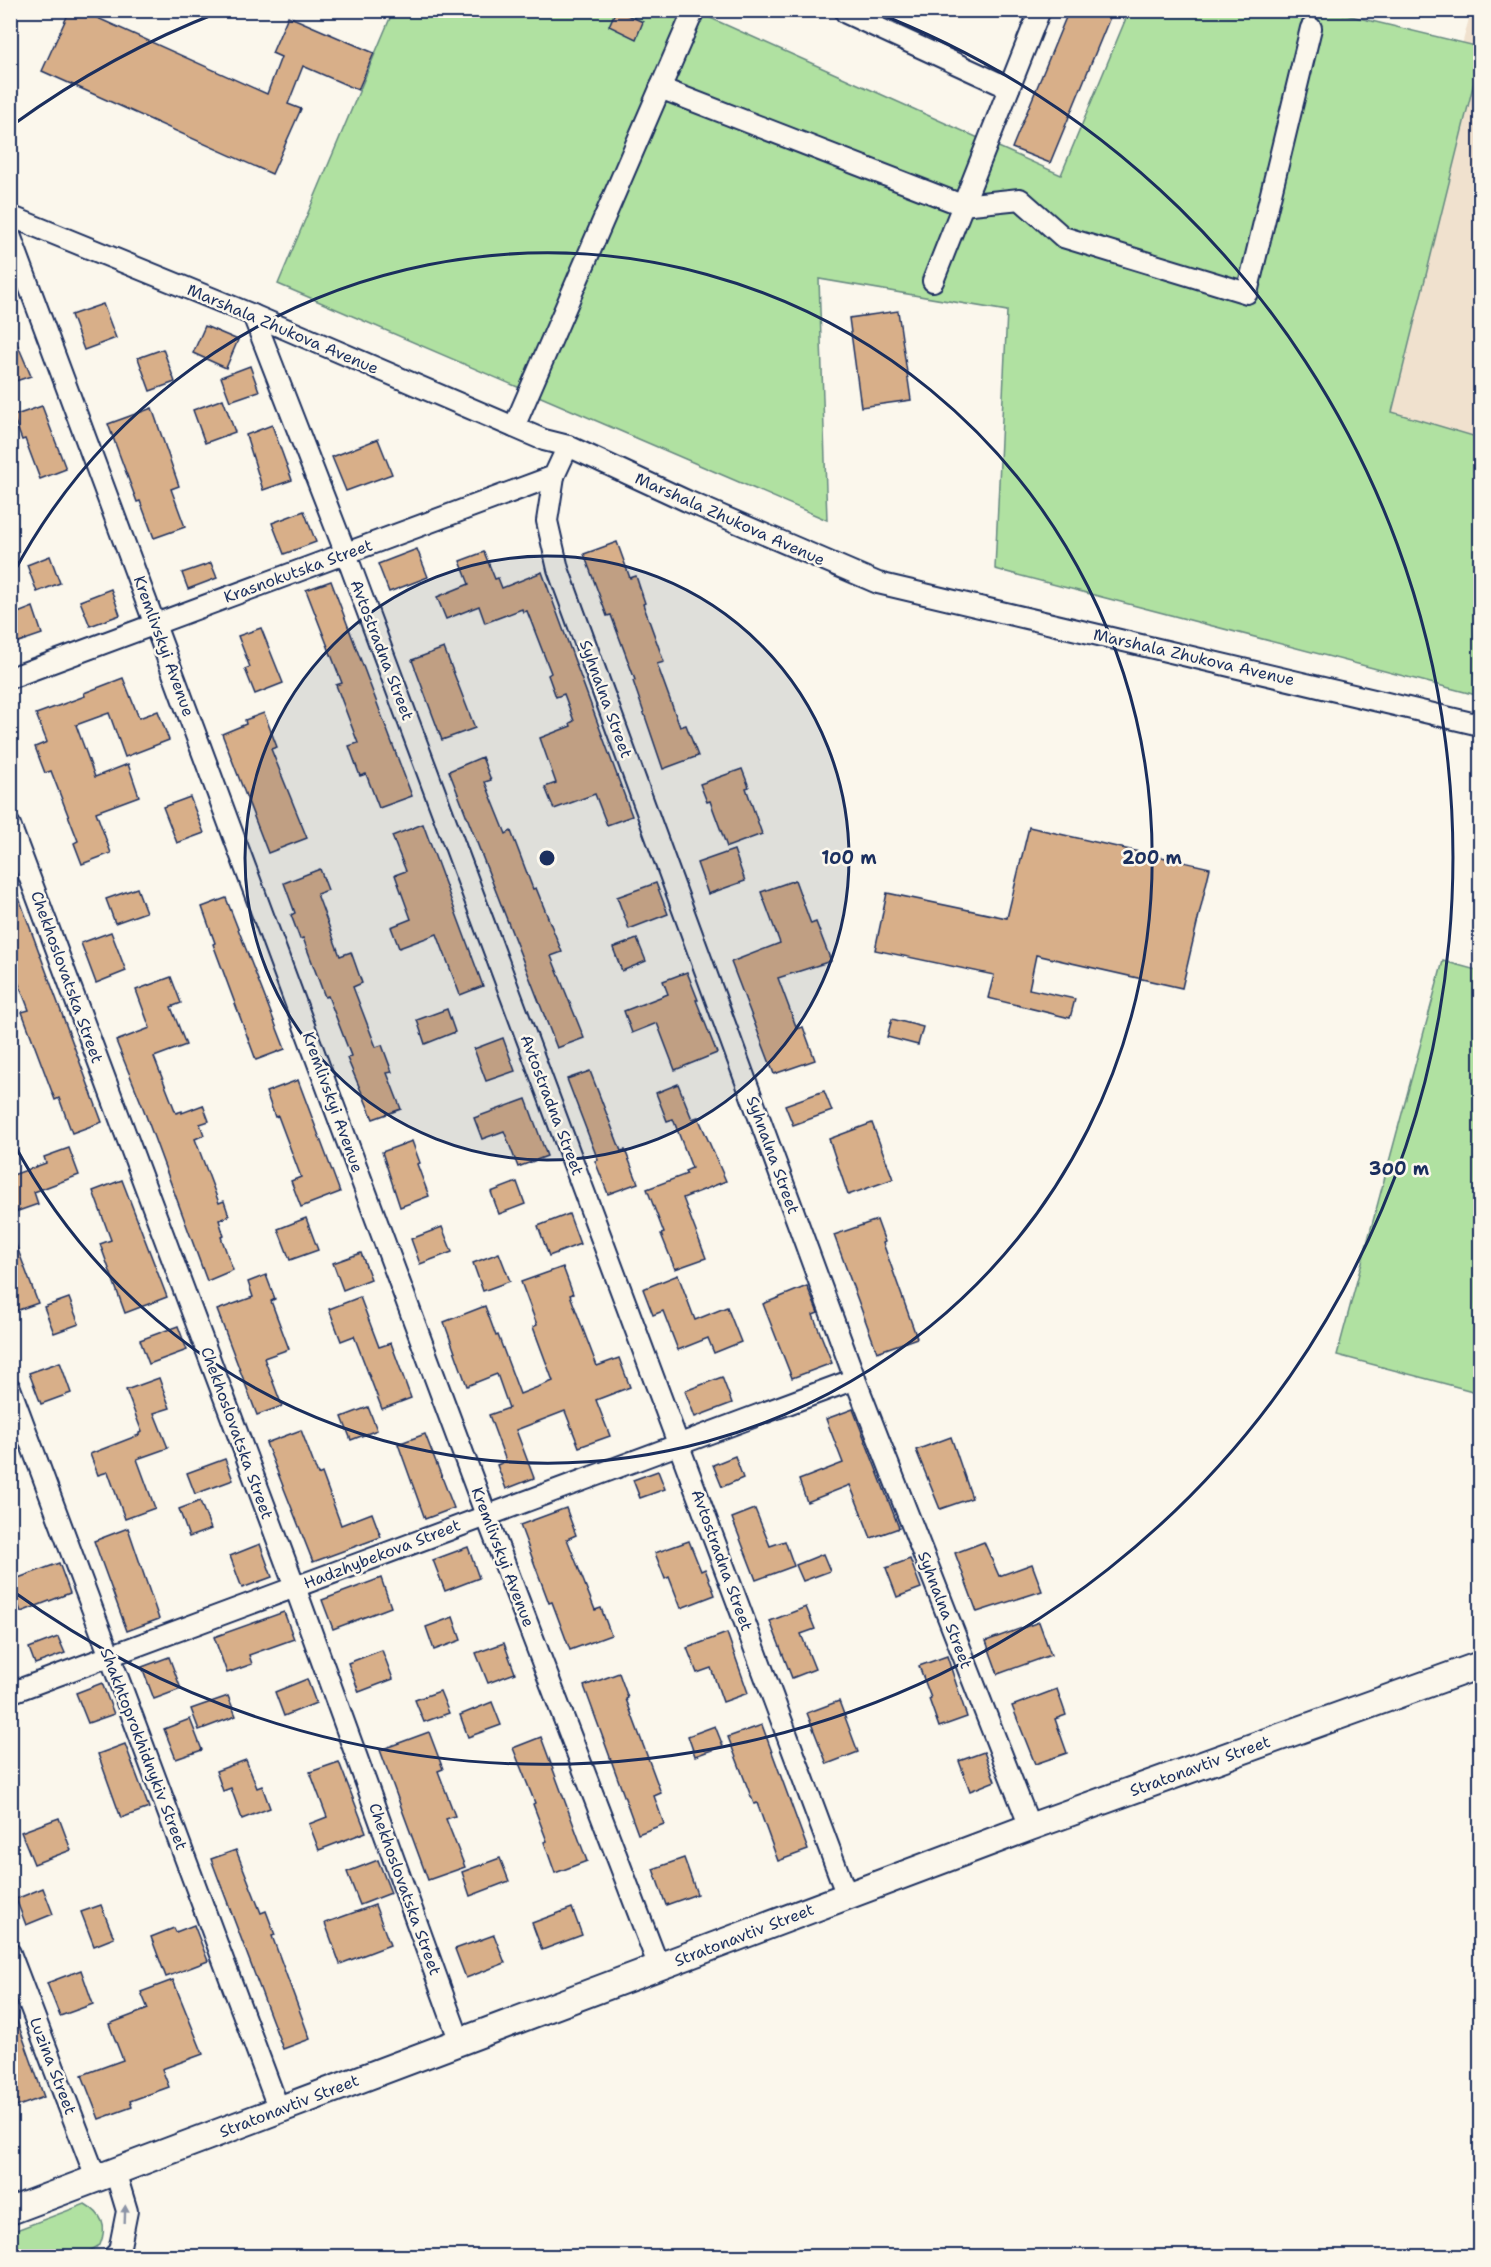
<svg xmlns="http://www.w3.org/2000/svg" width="1491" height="2267" font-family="'Shantell Sans',sans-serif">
<rect width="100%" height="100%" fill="#fbf7ec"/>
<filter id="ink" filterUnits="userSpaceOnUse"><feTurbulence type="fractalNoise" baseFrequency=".0167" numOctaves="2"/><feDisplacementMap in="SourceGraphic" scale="12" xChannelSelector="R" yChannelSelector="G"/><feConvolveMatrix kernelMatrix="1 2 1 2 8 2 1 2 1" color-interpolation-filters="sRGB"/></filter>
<g filter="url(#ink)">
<!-- built -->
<path fill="#f0e1ce" d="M1471,11h9v438l-106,-27 69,-306z"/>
<!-- green -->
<g fill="#b0e1a1" stroke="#668880" stroke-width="1.5">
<path d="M393,11h302l366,164 68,-164h201l150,36v11l-88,354 88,26v258l-485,-127 12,-258 -188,-32 8,241 -549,-236z"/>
<path d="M1443,961l37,10v422l-143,-38z"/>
<path d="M85,2204c17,10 23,22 15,41l-19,11h-70v-24z"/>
</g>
<!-- building -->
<g fill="#d8af89" stroke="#1b2f5e" stroke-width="1.5">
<path d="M70,10h10l187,84 14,-37 -9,-4 16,-37 86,37 -16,37 -55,-24 -15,38 13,5 -29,65 -230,-103z"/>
<path d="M616,10l27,12 -7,17 -27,-13z"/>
<path d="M1069,10h44l-63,153 -38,-15z"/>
<path d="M103,304l13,34 -32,12 -13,-35z"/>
<path d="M898,311l13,89 -50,7 -12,-89z"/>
<path d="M205,326l33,14 -12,28 -33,-15z"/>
<path d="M10,327l21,49 -21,7z"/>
<path d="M163,349l12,33 -25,9 -12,-33z"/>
<path d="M250,366l9,25 -29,10 -9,-24z"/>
<path d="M223,399l12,33 -30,11 -12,-33z"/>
<path d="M42,406l24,63 -26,10 -15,-40 -3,1 -9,-24z"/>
<path d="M152,408l27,78 -8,3 14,38 -31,11 -14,-37 -3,1 -29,-78z"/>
<path d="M272,425l20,55 -29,10 -17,-55z"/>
<path d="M378,439l14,35 -46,17 -14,-34z"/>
<path d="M304,511l12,31 -32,12 -12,-31z"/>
<path d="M617,542l13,36 6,-2 9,27 -2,1 21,58 -7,2 23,63 6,-2 12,31 -35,13 -30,-88 2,-1 -24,-65 -4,1 -23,-62z"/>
<path d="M417,549l11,28 -39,15 -11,-28z"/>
<path d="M484,552l11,27 3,-1 4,10 40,-16 90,244 -25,9 -12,-31 -41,15 -9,-22 11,-4 -16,-45 31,-12 -1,-3 4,-2 -10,-27 -8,3 -8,-22 3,-2 -24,-62 -4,1 -1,-3 -37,14 -6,-17 -33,13 -9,-22 32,-13 -9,-23z"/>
<path d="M50,556l10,27 -23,9 -10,-27z"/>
<path d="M211,563l6,15 -29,11 -6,-16z"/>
<path d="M331,581l81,215 -33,12 -13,-34 -6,2 -11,-30 9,-3 -22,-58 6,-2 -36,-93z"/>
<path d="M111,589l9,26 -30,11 -10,-25z"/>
<path d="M33,607l9,27 -32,11v-29z"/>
<path d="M261,628l22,55 -28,11 -10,-25 5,-2 -12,-31z"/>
<path d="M444,648l31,80 -33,12 -30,-80z"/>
<path d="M123,678l16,40 19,-7 11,29 -44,17 -16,-44 -33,12 19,52 33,-13 11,32 -43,16 15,41 -29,11 -8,-21 4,-2 -27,-70 -6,2 -10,-26 12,-5 -11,-28 49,-18 -1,-3z"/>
<path d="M264,713l13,34 -6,2 36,89 -39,15 -46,-119 24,-10 -1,-4z"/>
<path d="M482,757l9,23 -6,2 21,52 5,-3 22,58 3,-1 26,64 -11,4 33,82 -27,10 -108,-277z"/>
<path d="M742,769l7,18 -3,1 16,46 -35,13 -17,-46 -3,1 -7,-18z"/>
<path d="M190,797l14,36 -27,10 -14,-36z"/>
<path d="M423,824l60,162 -23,9 -23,-61 -38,14 -8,-21 20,-8 -16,-44 11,-4 -14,-35z"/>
<path d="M1029,827l181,41 -28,120 -146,-33 -7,34 46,10 -5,19 -82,-20 6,-23 -119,-25 12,-57 120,25z"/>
<path d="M734,850l11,31 -37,13 -11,-31z"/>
<path d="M320,869l8,21 -11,4 23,62 11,-4 11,31 -9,4 23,60 6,-2 10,27 -5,1 14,36 -28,10 -26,-61 4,-2 -23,-60 -3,1 -22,-59 -3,1 -9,-24 4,-2 -11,-30z"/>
<path d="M12,879l90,243 -30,11 -13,-35 -4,2 -33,-88 7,-2 -19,-49v-81z"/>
<path d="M795,880l16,44 5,-2 15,39 -53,17 19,51 6,-2 12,33 -41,14 -43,-112 49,-19 -19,-51z"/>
<path d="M656,883l12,31 -39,15 -12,-32z"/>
<path d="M137,888l9,24 -31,11 -9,-24z"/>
<path d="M226,898l59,151 -29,11 -43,-116 2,-1 -13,-36z"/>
<path d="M111,932l15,39 -30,12 -15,-40z"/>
<path d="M637,939l9,22 -24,10 -9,-23z"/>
<path d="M687,972l11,28h-2l21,53 -42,17 -18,-47 -25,10 -8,-22 44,-17 -5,-13z"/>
<path d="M171,977l10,26 -10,4 15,38 -32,12 22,56 6,-2v2l21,-8 6,16 -9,3 4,11 -9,4 24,64 5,-2 5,15 -10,4 5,16 -3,1 12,33 -26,11 -65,-176 -26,-64 34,-13 -14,-38z"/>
<path d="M447,1009l8,23 -30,12 -8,-24z"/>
<path d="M892,1019l31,8 -5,18 -31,-8z"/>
<path d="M503,1038l12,33 -29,10 -12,-32z"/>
<path d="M590,1071l31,80 4,-1 13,33 -30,11 -13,-33 3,-1 -31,-81z"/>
<path d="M298,1080l42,112 -39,15 -10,-26 10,-4 -23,-61 -3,1 -9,-25z"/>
<path d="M678,1084l14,35 6,-2 28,64 -43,17 23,60 -31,11 -14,-35 3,-1 -17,-44 40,-15 -2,-3 7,-3 -19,-49 -6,2 -11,-28z"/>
<path d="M824,1091l8,20 -39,14 -8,-20z"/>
<path d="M526,1099l21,57 -29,11 -14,-36 -22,8 -8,-21z"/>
<path d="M872,1123l21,56 -45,16 -19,-56z"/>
<path d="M412,1141l8,22 -3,1 12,32 -29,11 -18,-55z"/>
<path d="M69,1148l10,27 -45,17 4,12 -28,10v-38l36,-13 -2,-6z"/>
<path d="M122,1180l45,117 -42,16 -25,-69 11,-4 -18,-49z"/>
<path d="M517,1182l8,22 -26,10 -8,-22z"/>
<path d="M569,1214l11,30 -31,12 -11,-30z"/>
<path d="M306,1218l12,32 -28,10 -12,-31z"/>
<path d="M877,1220l8,22 -2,1 34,95 -40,14 -43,-117z"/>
<path d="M442,1227l10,25 -32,12 -9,-25z"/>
<path d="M10,1234h2l26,69 -28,10z"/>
<path d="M361,1253l10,26 -28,11 -10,-27z"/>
<path d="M499,1253l11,28 -27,10 -10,-28z"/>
<path d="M563,1267l10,27 -3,1 27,71 22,-8 11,29 -34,13 14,36 -31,11 -14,-36 -49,19 18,48 -28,11 -9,-24 9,-4 -17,-46 20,-7 -12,-34 -30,12 -23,-64 41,-16 11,30 2,-1 22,59 33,-13 -20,-54 4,-2 -16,-43z"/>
<path d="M266,1275l9,24 -4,2 18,48 -25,9 18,48 -25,9 -40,-105 36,-13 -5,-15z"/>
<path d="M678,1275l17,45 32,-13 14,35 -27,11 -6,-15 -30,12 -15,-39 -10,4 -10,-26z"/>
<path d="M807,1286l11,27 -5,2 19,48 -40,15 -29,-74z"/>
<path d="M360,1297l19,50 12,-4 20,55 -29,11 -28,-73 -13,5 -12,-32z"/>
<path d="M69,1298l10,26 -25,9 -10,-26z"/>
<path d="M178,1326l9,24 -38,14 -9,-24z"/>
<path d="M60,1362l11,31 -30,11 -12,-31z"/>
<path d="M722,1377l10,26 -37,14 -10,-26z"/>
<path d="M159,1378l11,30 -16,5 14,35 -31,11 18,49 -30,11 -17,-47 -10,3 -8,-21 49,-19v-2l3,-1 -16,-42z"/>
<path d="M368,1407l9,23 -26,10 -9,-23z"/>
<path d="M853,1409l46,119 -28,10 -21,-53 -43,17 -8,-22 44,-17 -17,-44z"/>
<path d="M301,1430l17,45 4,-2 19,52 31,-12 9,24 -68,25 -47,-119z"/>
<path d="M425,1434l29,74 -29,11 -27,-75z"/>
<path d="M951,1437l21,61 -32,11 -24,-59z"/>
<path d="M735,1456l8,22 -21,9 -9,-22z"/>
<path d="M225,1459l8,21 -38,14 -8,-21z"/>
<path d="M658,1471l7,18 -25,9 -7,-18z"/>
<path d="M200,1501l11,28 -22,8 -10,-28z"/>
<path d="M566,1508l10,27 -9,4 28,71 6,-2 10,27 -41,15 -18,-48 -3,1 -29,-78z"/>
<path d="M755,1509l15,37 15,-5 9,25 -38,14 -24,-62z"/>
<path d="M128,1528l31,91 -32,12 -33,-90z"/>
<path d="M689,1541l12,30 4,-2 10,26 -34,13 -12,-31 -4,2 -10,-26z"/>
<path d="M984,1542l15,34 33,-12 10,27 -65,21 -22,-59z"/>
<path d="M260,1544l12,33 -30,11 -12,-32z"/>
<path d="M468,1547l11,31 -34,13 -12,-31z"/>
<path d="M823,1554l7,17 -27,10 -7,-16z"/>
<path d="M910,1559l11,29 -24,9 -11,-29z"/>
<path d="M59,1563l11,30 -49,19 -11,-31z"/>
<path d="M381,1578l10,29 -58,22 -11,-29z"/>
<path d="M806,1607l9,22 -14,5 14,35 -23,9 -22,-57z"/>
<path d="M284,1612l10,27 -45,16 3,9 -25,9 -13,-36z"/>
<path d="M453,1617l8,23 -27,10 -8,-23z"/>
<path d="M1039,1622l12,33 -53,19 -12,-33z"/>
<path d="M727,1633l21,60 -25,9 -12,-34 -14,5 -10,-25z"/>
<path d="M58,1637l7,16 -30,11 -6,-16z"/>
<path d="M504,1643l11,30 -27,10 -12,-30z"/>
<path d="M382,1650l11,29 -34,13 -11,-29z"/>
<path d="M947,1656l20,61 -28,10 -10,-28 2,-1 -12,-32z"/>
<path d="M169,1657l12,32 -27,10 -12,-32z"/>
<path d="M619,1673l9,25 -2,1 35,94 -7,3 10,28 -26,10 -54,-148z"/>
<path d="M307,1679l9,24 -32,13 -9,-24z"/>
<path d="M102,1683l12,31 -26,9 -12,-30z"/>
<path d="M1057,1689l9,26 -11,4 12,34 -32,11 -23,-58z"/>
<path d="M440,1691l9,22 -25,9 -9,-22z"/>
<path d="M228,1696l8,20 -37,14 -8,-21z"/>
<path d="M839,1701l19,51 -31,12 -20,-51z"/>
<path d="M492,1702l9,23 -33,12 -8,-22z"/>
<path d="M190,1719l12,31 -26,9 -12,-30z"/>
<path d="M762,1725l46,125 -30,11 -21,-58 -3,1 -26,-67z"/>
<path d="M715,1726l8,20 -28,10 -7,-20z"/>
<path d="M429,1732l14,37 -5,2 17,45 -9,3 19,48 -37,13 -48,-130z"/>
<path d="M541,1737l46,124 -32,12 -11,-31 3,-1 -14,-37 2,-1 -22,-55z"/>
<path d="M125,1744l24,64 -28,10 -23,-64z"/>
<path d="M984,1752l11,29 -25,10 -11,-30z"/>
<path d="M246,1760l11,28 5,-2 8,22 -28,11 -11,-31 -8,3 -7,-20z"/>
<path d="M339,1762l27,70 -47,18 -10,-26 18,-7 -17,-45z"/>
<path d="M59,1818l12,32 -37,14 -13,-32z"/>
<path d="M236,1850l25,63 5,-2 9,24 -3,1 38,103 -27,10 -72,-190z"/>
<path d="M500,1858l9,23 -39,15 -8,-24z"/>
<path d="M684,1858l13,36 -31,11 -13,-36z"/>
<path d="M378,1860l13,33 -31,12 -13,-33z"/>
<path d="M43,1888l10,26 -27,11 -10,-26z"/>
<path d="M101,1905l13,33 -20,8 -13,-34z"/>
<path d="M375,1905l15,40 -50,19 -15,-41z"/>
<path d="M572,1908l10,27 -40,15 -10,-27z"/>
<path d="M194,1925l14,36 -42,16 -15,-40 23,-9 2,4z"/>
<path d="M494,1935l11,28 -39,15 -11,-29z"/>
<path d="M81,1970l12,34 -33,12 -13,-33z"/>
<path d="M173,1980l30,74 -41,15 7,18 -39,14 2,6 -33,12 -17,-44 41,-15 -14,-36 39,-15 -7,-17z"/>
<path d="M12,2007l32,90 -34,12v-101z"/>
</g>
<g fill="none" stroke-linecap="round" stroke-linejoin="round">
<defs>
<g id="minor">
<path d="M847,10l-1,3 163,75"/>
<path d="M660,88l302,117 58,-6 43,38 184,56 64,-265"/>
<path d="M10,216l243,99 291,125 24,6 119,55 191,82 602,142"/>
<path d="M10,235l476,1280 173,452"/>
<path d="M933,281l107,-271"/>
<path d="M253,315l93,239 501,1342"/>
<path d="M514,427l180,-417"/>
<path d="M554,476l-7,45 11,48 297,810 175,448"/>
<path d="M10,678l544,-202 14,-30"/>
<path d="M10,825l285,762 165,455"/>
<path d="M10,1388l269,722"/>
<path d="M10,1693l845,-314"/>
<path d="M10,1953l86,225"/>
<path d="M114,2256l5,-5 8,-40 -12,-40"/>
</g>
<path id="major" d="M10,2211l1020,-384 450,-162"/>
</defs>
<!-- minor casing -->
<use href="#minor" stroke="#1b2f5e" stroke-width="24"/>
<!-- major casing -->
<use href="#major" stroke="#1b2f5e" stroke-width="30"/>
<!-- minor -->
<use href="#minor" stroke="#fbf7ec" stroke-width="20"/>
<!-- major -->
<use href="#major" stroke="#fbf7ec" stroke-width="26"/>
</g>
<!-- one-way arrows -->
<defs><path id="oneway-solid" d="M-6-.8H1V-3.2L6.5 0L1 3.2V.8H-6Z" transform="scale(1.5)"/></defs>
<use fill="#8b93a5" href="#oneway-solid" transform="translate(125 2214) rotate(-88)"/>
</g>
<!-- distance rings -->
<circle cx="547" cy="858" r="302" fill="#1b2f5e" fill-opacity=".12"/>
<g fill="none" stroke="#1b2f5e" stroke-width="3">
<circle cx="547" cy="858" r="302"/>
<path d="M13 574A605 605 0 1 1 13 1142"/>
<path d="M14 124A907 907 0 0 1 222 11M872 11A907 907 0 1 1 14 1592"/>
</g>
<g text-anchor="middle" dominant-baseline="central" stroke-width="5" stroke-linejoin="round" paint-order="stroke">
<!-- street labels -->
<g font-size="16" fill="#1b2f5e" stroke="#fbf7ec">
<text transform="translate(283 329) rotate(23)">Marshala Zhukova Avenue</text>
<text transform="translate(730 519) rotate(24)">Marshala Zhukova Avenue</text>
<text transform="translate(298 571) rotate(-20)">Krasnokutska Street</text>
<text transform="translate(164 646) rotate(70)">Kremlivskyi Avenue</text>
<text transform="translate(382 650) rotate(69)">Avtostradna Street</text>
<text transform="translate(1194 657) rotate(13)">Marshala Zhukova Avenue</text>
<text transform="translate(606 699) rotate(70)">Syhnalna Street</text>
<text transform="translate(67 977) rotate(70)">Chekhoslovatska Street</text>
<text transform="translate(333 1102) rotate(70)">Kremlivskyi Avenue</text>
<text transform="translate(552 1105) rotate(69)">Avtostradna Street</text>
<text transform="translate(773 1155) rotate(70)">Syhnalna Street</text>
<text transform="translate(237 1433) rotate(70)">Chekhoslovatska Street</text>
<text transform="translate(382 1554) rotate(-21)">Hadzhybekova Street</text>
<text transform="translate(503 1557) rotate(69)">Kremlivskyi Avenue</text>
<text transform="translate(722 1560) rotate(70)">Avtostradna Street</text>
<text transform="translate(945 1610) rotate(69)">Syhnalna Street</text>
<text transform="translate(144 1749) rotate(69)">Shakhtoprokhidnykiv Street</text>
<text transform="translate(1200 1766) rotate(-20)">Stratonavtiv Street</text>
<text transform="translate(405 1889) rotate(70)">Chekhoslovatska Street</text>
<text transform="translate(744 1935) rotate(-21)">Stratonavtiv Street</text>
<text transform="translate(53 2066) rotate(69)">Luzina Street</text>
<text transform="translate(289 2106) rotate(-21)">Stratonavtiv Street</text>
</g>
</g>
<circle cx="547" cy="858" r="9" fill="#1b2f5e" stroke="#fbf7ec" stroke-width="3"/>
<g font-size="18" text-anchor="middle" font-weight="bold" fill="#1b2f5e" stroke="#fbf7ec" stroke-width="5" stroke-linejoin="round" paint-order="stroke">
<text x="849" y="864">100 m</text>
<text x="1152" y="864">200 m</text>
<text x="1399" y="1175">300 m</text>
</g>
<!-- margin -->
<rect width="1491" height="2267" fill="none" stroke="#fbf7ec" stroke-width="36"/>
<rect x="18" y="18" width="1455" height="2231" fill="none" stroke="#1b2f5e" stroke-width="2" filter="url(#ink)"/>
</svg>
